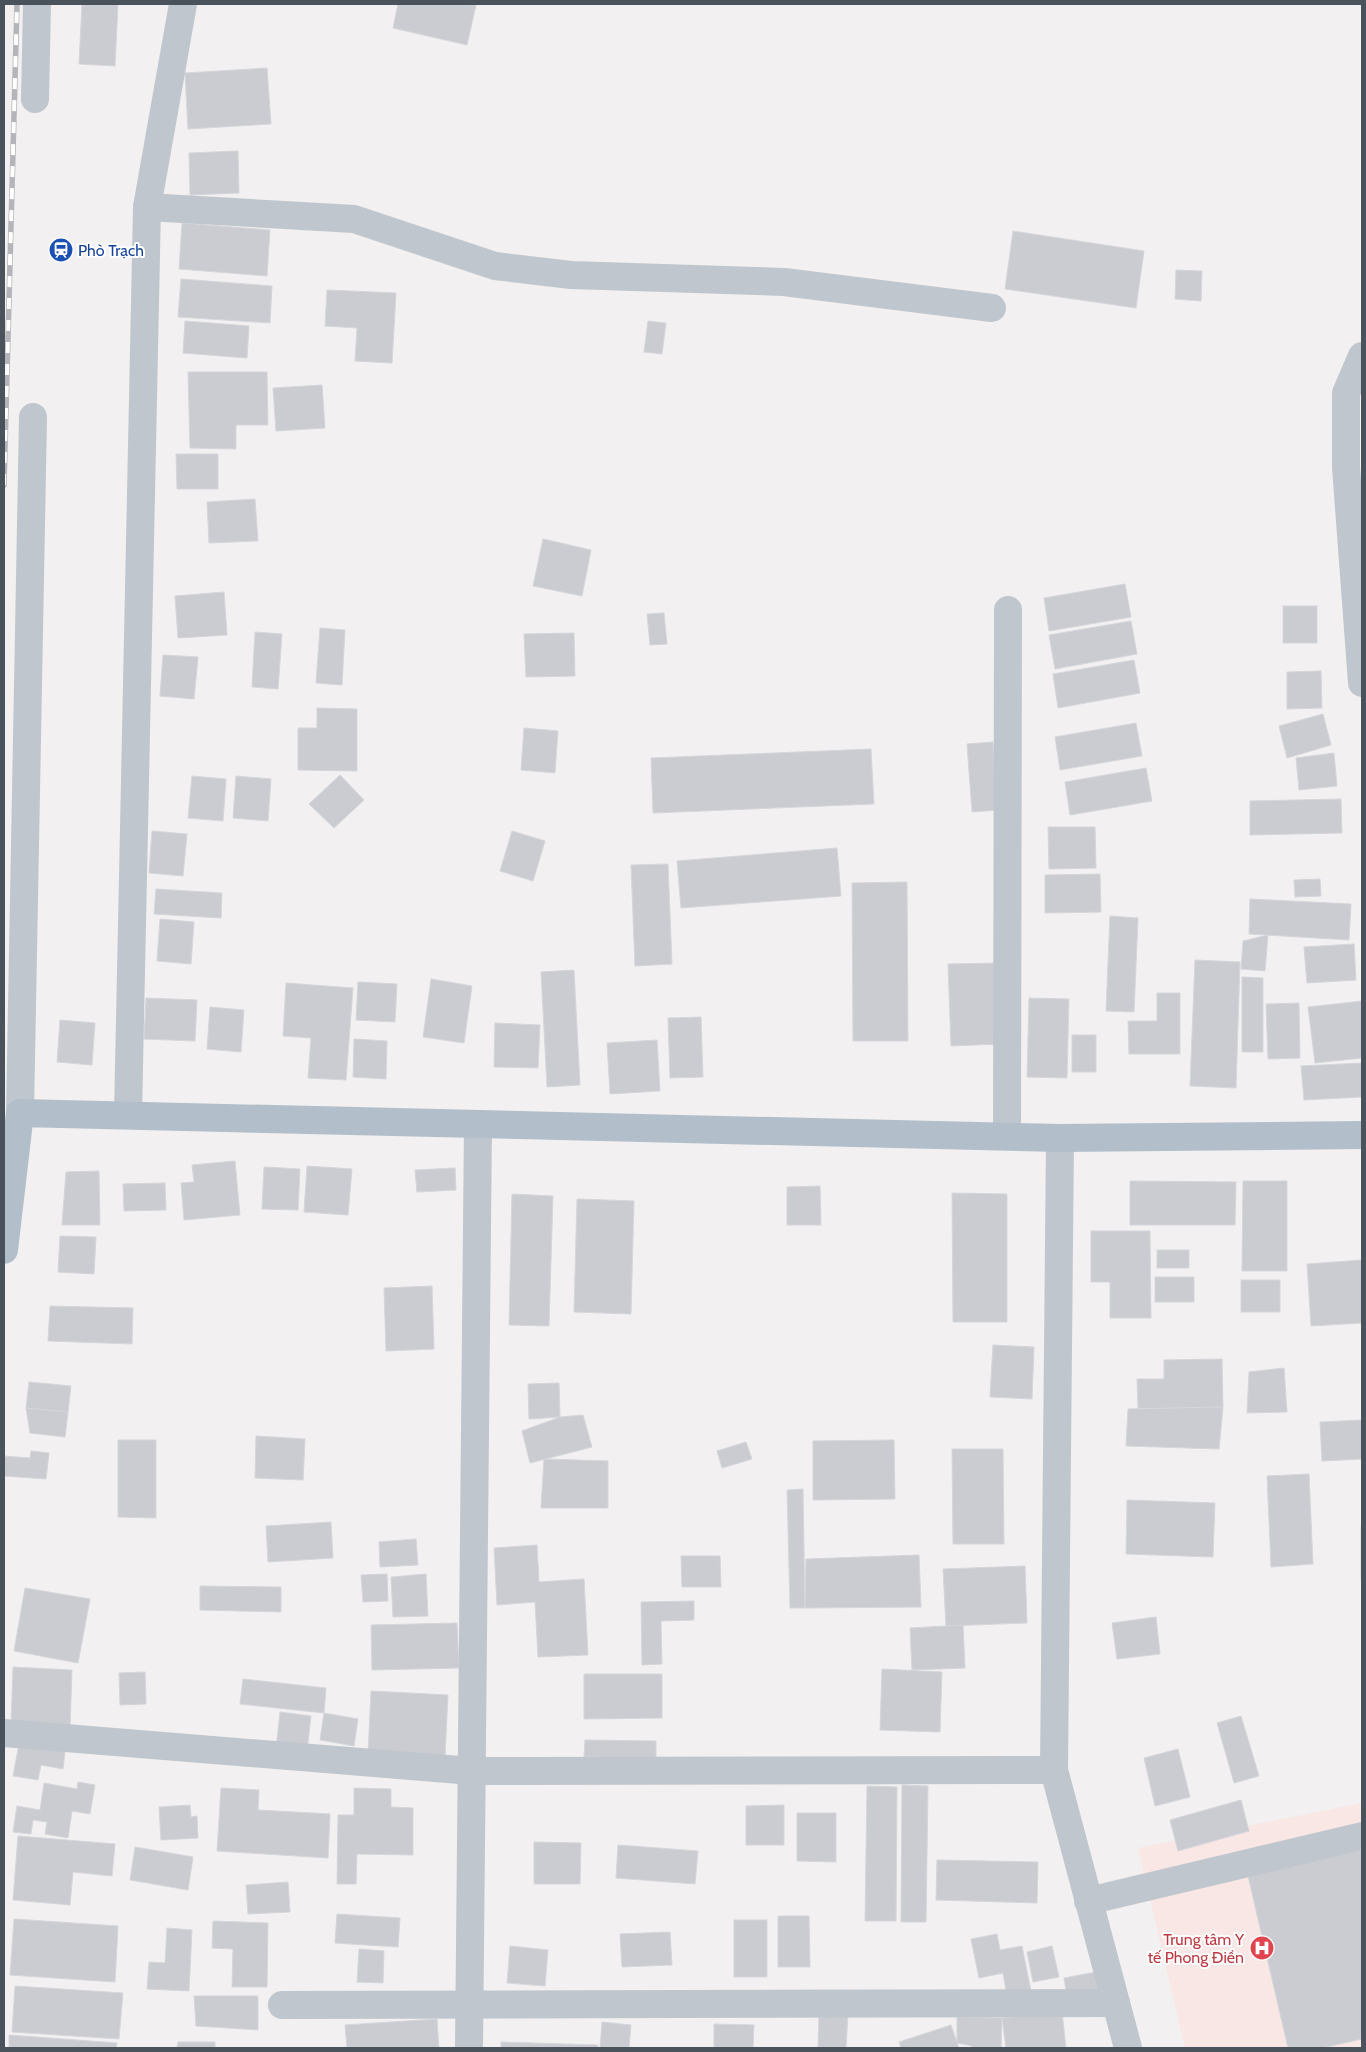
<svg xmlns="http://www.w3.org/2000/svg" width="1366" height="2052" font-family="Cabin,sans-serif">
<rect width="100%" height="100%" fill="#f2f0f0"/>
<!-- medical -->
<path fill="#f8e7e4" d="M1362,1803v245h-177l-47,-200z"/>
<!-- building -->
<g fill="#cbccd2" stroke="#d5d6db">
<path d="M82,4h36l-3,62 -36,-2z"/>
<path d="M398,4l78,1 -9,40 -74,-17z"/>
<path d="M267,68l4,56 -83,5 -3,-56z"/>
<path d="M238,151l1,42 -49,2 -1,-42z"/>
<path d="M182,223l88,7 -3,46 -88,-7z"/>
<path d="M1013,231l131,20 -8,57 -131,-19z"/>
<path d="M1176,270l26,1 -1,30 -26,-2z"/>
<path d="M181,279l91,7 -2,37 -92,-6z"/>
<path d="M327,290l69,3 -4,70 -37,-2 2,-33 -32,-2z"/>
<path d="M185,321l64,5 -2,32 -64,-5z"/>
<path d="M648,321l18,2 -4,31 -18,-2z"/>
<path d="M188,372h79l1,53h-32v24l-46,-1z"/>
<path d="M322,385l3,43 -49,3 -3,-43z"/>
<path d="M176,454h42v35h-41z"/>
<path d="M255,499l3,42 -49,2 -2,-41z"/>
<path d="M543,539l48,11 -9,46 -49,-10z"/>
<path d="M1125,584l6,33 -82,14 -5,-33z"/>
<path d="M224,592l3,43 -49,3 -3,-42z"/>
<rect x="1283" y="606" width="34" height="37"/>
<path d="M664,613l3,31 -17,1 -3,-31z"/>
<path d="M1131,621l6,33 -82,15 -6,-34z"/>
<path d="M320,628l25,2 -3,55 -26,-2z"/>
<path d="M255,632l27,2 -4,55 -26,-2z"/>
<path d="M574,633l1,43 -49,1 -2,-43z"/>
<path d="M163,655l35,2 -4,42 -34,-3z"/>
<path d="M1134,660l6,33 -82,15 -5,-34z"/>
<path d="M1321,671l1,37 -35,1v-37z"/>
<path d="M317,708l40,1v62l-59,-1v-42h19z"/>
<path d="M1323,714l8,31 -44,13 -8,-32z"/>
<path d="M1136,723l6,33 -82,14 -5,-33z"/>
<path d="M524,728l34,3 -3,42 -34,-3z"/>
<path d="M993,742l4,68 -25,2 -5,-68z"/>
<path d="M871,749l3,55 -221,9 -2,-55z"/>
<path d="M1334,753l3,33 -38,4 -3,-32z"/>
<path d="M1146,768l6,33 -82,14 -5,-33z"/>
<path d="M340,775l24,25 -30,28 -25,-24z"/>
<path d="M192,776l34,3 -3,42 -35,-3z"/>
<path d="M236,776l35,3 -3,42 -35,-3z"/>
<path d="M1341,799l1,34 -92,2v-34z"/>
<path d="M1048,827h47l1,41 -47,1z"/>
<path d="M152,831l35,3 -4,42 -34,-3z"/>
<path d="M512,831l33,10 -12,40 -33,-10z"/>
<path d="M837,848l4,48 -160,12 -4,-47z"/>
<path d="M668,864l4,100 -37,2 -4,-101z"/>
<path d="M1100,874l1,38 -56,1v-38z"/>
<path d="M1320,879l1,17 -26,1 -1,-17z"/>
<path d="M907,882l1,159h-55l-1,-158z"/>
<path d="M156,889l66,4 -1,25 -67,-4z"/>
<path d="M1250,899l101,5 -2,36 -100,-6z"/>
<path d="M1110,916l28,2 -4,94 -28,-1z"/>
<path d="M160,919l34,3 -3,42 -34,-3z"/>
<path d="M1268,935l-3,36 -24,-2 2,-28z"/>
<path d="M1354,944l2,36 -49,3 -3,-36z"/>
<path d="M1195,960l45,2 -4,126 -46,-2z"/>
<path d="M998,963l3,81 -50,2 -3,-82z"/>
<path d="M574,970l6,115 -33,2 -6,-115z"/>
<path d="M1242,977l21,1v74h-21z"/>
<path d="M431,979l41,7 -8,57 -41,-6z"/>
<path d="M358,982l39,2 -2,38 -39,-2z"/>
<path d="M286,983l67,5 -7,92 -38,-2 3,-40 -28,-2z"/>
<path d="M1157,993h23v61h-51l-1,-33h29z"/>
<path d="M146,998l51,2 -2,41 -51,-2z"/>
<path d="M1029,998l40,1 -2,79 -40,-1z"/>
<path d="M1362,1001v57l-47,5 -7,-56z"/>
<path d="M1299,1003l1,55 -32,1 -2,-55z"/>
<path d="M210,1007l34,3 -3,42 -34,-3z"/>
<path d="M701,1017l2,60 -33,1 -2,-60z"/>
<path d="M60,1020l35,3 -3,42 -35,-3z"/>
<path d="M495,1023l45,2 -2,43 -44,-1z"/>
<rect x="1072" y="1035" width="24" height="37"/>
<path d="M354,1039l33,2 -1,38 -33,-2z"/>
<path d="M657,1040l3,51 -50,3 -3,-51z"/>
<path d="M1362,1063v34l-58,3 -3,-34z"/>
<path d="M235,1161l5,54 -56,5 -3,-37 13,-1 -2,-17z"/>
<path d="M307,1166l45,3 -4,46 -44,-3z"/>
<path d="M264,1167l36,2 -2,41 -36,-1z"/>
<path d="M455,1168l1,22 -39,2 -2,-22z"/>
<path d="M99,1171l1,54h-38l4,-53z"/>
<path d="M1130,1181l106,1 -1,43h-105z"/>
<path d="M1243,1181h44v90h-45z"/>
<path d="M165,1183l1,27 -42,1 -1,-27z"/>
<path d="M820,1186l1,39h-34v-38z"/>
<path d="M952,1193l55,1v128h-54z"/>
<path d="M512,1194l41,2 -4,130 -40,-1z"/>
<path d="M577,1199l57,2 -3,113 -57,-2z"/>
<path d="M1091,1231h59l1,87h-41v-36h-19z"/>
<path d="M60,1236l36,1 -2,37 -36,-2z"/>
<rect x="1157" y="1250" width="32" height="18"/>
<path d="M1362,1260v63l-51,3 -4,-62z"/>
<rect x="1155" y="1277" width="39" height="25"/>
<rect x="1241" y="1280" width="39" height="32"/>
<path d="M432,1286l2,63 -48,2 -2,-63z"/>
<path d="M50,1306l83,2 -1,36 -84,-3z"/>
<path d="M993,1345l41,2 -2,52 -42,-2z"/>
<path d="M1222,1359l1,48 -85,2 -1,-30h27v-19z"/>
<path d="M1284,1368l3,44 -40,1 2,-41z"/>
<path d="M29,1382l42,4 -3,26 -42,-4z"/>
<path d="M559,1383l1,34 -31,2 -1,-35z"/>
<path d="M1223,1407l-4,42 -93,-3 2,-37z"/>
<path d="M26,1408l42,4 -3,25 -35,-4z"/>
<path d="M583,1415l9,32 -62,16 -8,-32 38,-14z"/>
<path d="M1362,1420v39l-40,2 -2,-39z"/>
<path d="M256,1436l49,3 -2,41 -48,-2z"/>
<path d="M118,1440h38v78l-38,-1z"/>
<path d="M894,1440l1,59 -82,1v-59z"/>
<path d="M746,1442l6,17 -30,9 -5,-17z"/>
<path d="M952,1449h51l1,95h-51z"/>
<path d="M31,1451l18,2 -3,26 -42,-3v-20l26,2z"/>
<path d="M544,1459l64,2v47h-67z"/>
<path d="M1309,1474l4,90 -42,3 -4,-91z"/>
<path d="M803,1489l2,119h-15l-3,-118z"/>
<path d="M1127,1500l88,3 -2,54 -87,-3z"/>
<path d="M331,1522l2,36 -65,4 -2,-36z"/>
<rect x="1361" y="1527" width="1" height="52"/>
<path d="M416,1539l2,26 -38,2 -1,-25z"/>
<path d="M537,1545l2,37 45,-3 4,76 -50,2 -3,-55 -38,3 -3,-57z"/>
<path d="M919,1555l2,52 -116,1 1,-49z"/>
<path d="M681,1556h39l1,31h-39z"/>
<path d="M1025,1566l2,57 -81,3 -3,-57z"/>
<path d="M387,1574l1,27 -25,1 -2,-27z"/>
<path d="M426,1574l2,42 -35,1 -2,-40z"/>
<path d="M200,1586l81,1v25l-81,-2z"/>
<path d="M25,1588l65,11 -12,64 -64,-12z"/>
<path d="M694,1601v19l-33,1 1,43 -20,1 -1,-63z"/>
<path d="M1156,1617l4,37 -43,5 -5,-36z"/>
<path d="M457,1623l2,45 -87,2 -1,-45z"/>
<path d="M963,1625l2,43 -53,2 -2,-42z"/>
<path d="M13,1667l59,3 -2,59 -59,-3z"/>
<path d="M882,1669l60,3 -2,60 -60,-2z"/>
<path d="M145,1672l1,32 -26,1 -1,-32z"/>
<path d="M584,1674h78v44l-78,1z"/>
<path d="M243,1679l83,9 -2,25 -84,-9z"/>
<path d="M371,1691l77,4 -3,62 -77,-3z"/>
<path d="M280,1712l31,4 -4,35 -31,-3z"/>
<path d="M324,1713l34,6 -4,27 -34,-6z"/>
<path d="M1241,1716l18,60 -25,7 -17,-60z"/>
<path d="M585,1740l71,1v17l-72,-1z"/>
<path d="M19,1744l46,8 -2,17 -22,-4 -3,15 -25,-4z"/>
<path d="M1178,1749l12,48 -35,9 -11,-48z"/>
<path d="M78,1782l17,3 -5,29 -18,-3 -4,27 -23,-4 2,-12 -14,-2 -2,14 -18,-2 4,-26 23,4 4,-27 33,6z"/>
<path d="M902,1785l26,1 -2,136h-25z"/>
<path d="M867,1786l30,1 -1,134h-31z"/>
<path d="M221,1788l38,2 -1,20 72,4 -2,44 -111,-7z"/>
<path d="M354,1788l37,1v18l22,1v47l-56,-1 -1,30h-19l1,-69h16z"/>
<path d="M1241,1800l8,31 -71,20 -8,-31z"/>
<path d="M190,1805l1,12 6,-1 1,22 -37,2 -2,-33z"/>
<path d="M784,1805v40h-38v-39z"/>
<path d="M797,1813h39v49l-39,-1z"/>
<path d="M18,1836l97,8 -3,32 -39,-4 -3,33 -57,-5z"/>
<path d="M534,1842l47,1 -1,41h-46z"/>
<path d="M618,1845l80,6 -3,33 -79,-6z"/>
<path d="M135,1847l58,10 -5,33 -58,-10z"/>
<path d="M1362,1850v189l-40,9h-34l-40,-172z"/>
<path d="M937,1860l101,2 -1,41 -101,-3z"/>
<path d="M288,1882l2,30 -42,2 -2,-29z"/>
<path d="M337,1914l63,4 -2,29 -63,-4z"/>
<path d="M778,1916h31l1,51h-32z"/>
<path d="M14,1919l104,7 -3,56 -105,-7z"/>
<rect x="734" y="1920" width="33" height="57"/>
<path d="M213,1921l55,2 -1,64h-35l1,-38 -21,-1z"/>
<path d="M167,1928l25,2 -3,61 -42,-2 2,-27 16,1z"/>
<path d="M670,1932l2,33 -50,2 -2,-33z"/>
<path d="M997,1934l3,16 22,-4 9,45 -24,5 -4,-23 -24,5 -8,-39z"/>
<path d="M510,1946l38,4 -3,36 -38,-3z"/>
<path d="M1052,1946l7,31 -26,5 -6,-30z"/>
<path d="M359,1949l25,2 -1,32 -26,-1z"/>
<path d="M1096,1972l3,18 -32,6 -3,-18z"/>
<path d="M15,1986l108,7 -4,46 -107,-7z"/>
<path d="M194,1996h64v34l-62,-4z"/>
<path d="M1062,2011l4,37h-60l-4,-30z"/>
<path d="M819,2013l29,1 -2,34h-28z"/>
<path d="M957,2017l45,1 -1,30h-29v-2l-15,-3z"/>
<path d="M437,2019l2,29h-92l-2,-23z"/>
<path d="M602,2022l29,3 -2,23h-29z"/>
<path d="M714,2024l40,1 -1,23h-39z"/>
<path d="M951,2025l8,23h-58l-2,-6z"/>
<path d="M9,2035l108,8 -1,5h-107z"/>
<path d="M178,2042h37v6h-38z"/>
<path d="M501,2042l97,3 -1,3h-96z"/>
</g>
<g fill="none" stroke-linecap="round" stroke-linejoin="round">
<!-- minor -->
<g stroke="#c0c6cd" stroke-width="28">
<path d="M35,99l2,-95"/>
<path d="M147,207l207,12 141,47 76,9 213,7 208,26"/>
<path d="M1362,356l-16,37v74l16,216"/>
<path d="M20,1113l13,-696"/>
<path d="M128,1115l19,-908 36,-203"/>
<path d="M1007,1136l1,-526"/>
<path d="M1060,1138l-6,632 74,278"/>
<path d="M4,1733l468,38 582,-1"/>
<path d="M1088,1901l274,-65"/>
<path d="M282,2005l834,-2"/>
<path d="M469,2048l9,-924"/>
</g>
<!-- major -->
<path stroke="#b3becb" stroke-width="28" d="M4,1250l16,-137 1040,25 302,-3"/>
<defs>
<path id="rail" d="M4,485l13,-481"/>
</defs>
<!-- rail casing -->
<use href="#rail" stroke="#b3b5ba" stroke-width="5.5"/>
<!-- rail -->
<use href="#rail" stroke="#fff" stroke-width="4" stroke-dasharray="11" stroke-linecap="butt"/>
</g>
<!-- icons -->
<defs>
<symbol id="station-disc" viewBox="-11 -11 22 22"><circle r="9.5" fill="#1a4fb4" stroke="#fff"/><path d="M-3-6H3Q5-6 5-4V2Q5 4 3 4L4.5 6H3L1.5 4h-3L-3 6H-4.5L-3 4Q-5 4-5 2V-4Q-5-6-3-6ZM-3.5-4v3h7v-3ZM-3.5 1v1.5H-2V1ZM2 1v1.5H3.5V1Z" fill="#fff"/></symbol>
<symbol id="hospital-disc" viewBox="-11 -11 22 22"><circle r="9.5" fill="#e0444e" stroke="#fff"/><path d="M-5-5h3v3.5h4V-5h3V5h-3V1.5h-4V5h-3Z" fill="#fff"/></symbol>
</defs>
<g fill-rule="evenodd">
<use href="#station-disc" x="47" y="236" width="28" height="28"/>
<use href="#hospital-disc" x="1248" y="1934" width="28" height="28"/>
</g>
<g text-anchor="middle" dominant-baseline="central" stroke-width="4" stroke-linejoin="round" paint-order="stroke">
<!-- transit labels -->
<g font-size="16" fill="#164399" stroke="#fff" text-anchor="start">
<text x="78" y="250">Phò Trạch</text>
</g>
<!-- health labels -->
<g font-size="16" fill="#be3a42" stroke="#fff" text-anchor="end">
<text x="1244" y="1939">Trung tâm Y<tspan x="1244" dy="18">tế Phong Điền</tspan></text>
</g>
</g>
<!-- border -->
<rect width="1366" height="2052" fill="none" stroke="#4a525b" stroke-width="10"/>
</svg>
